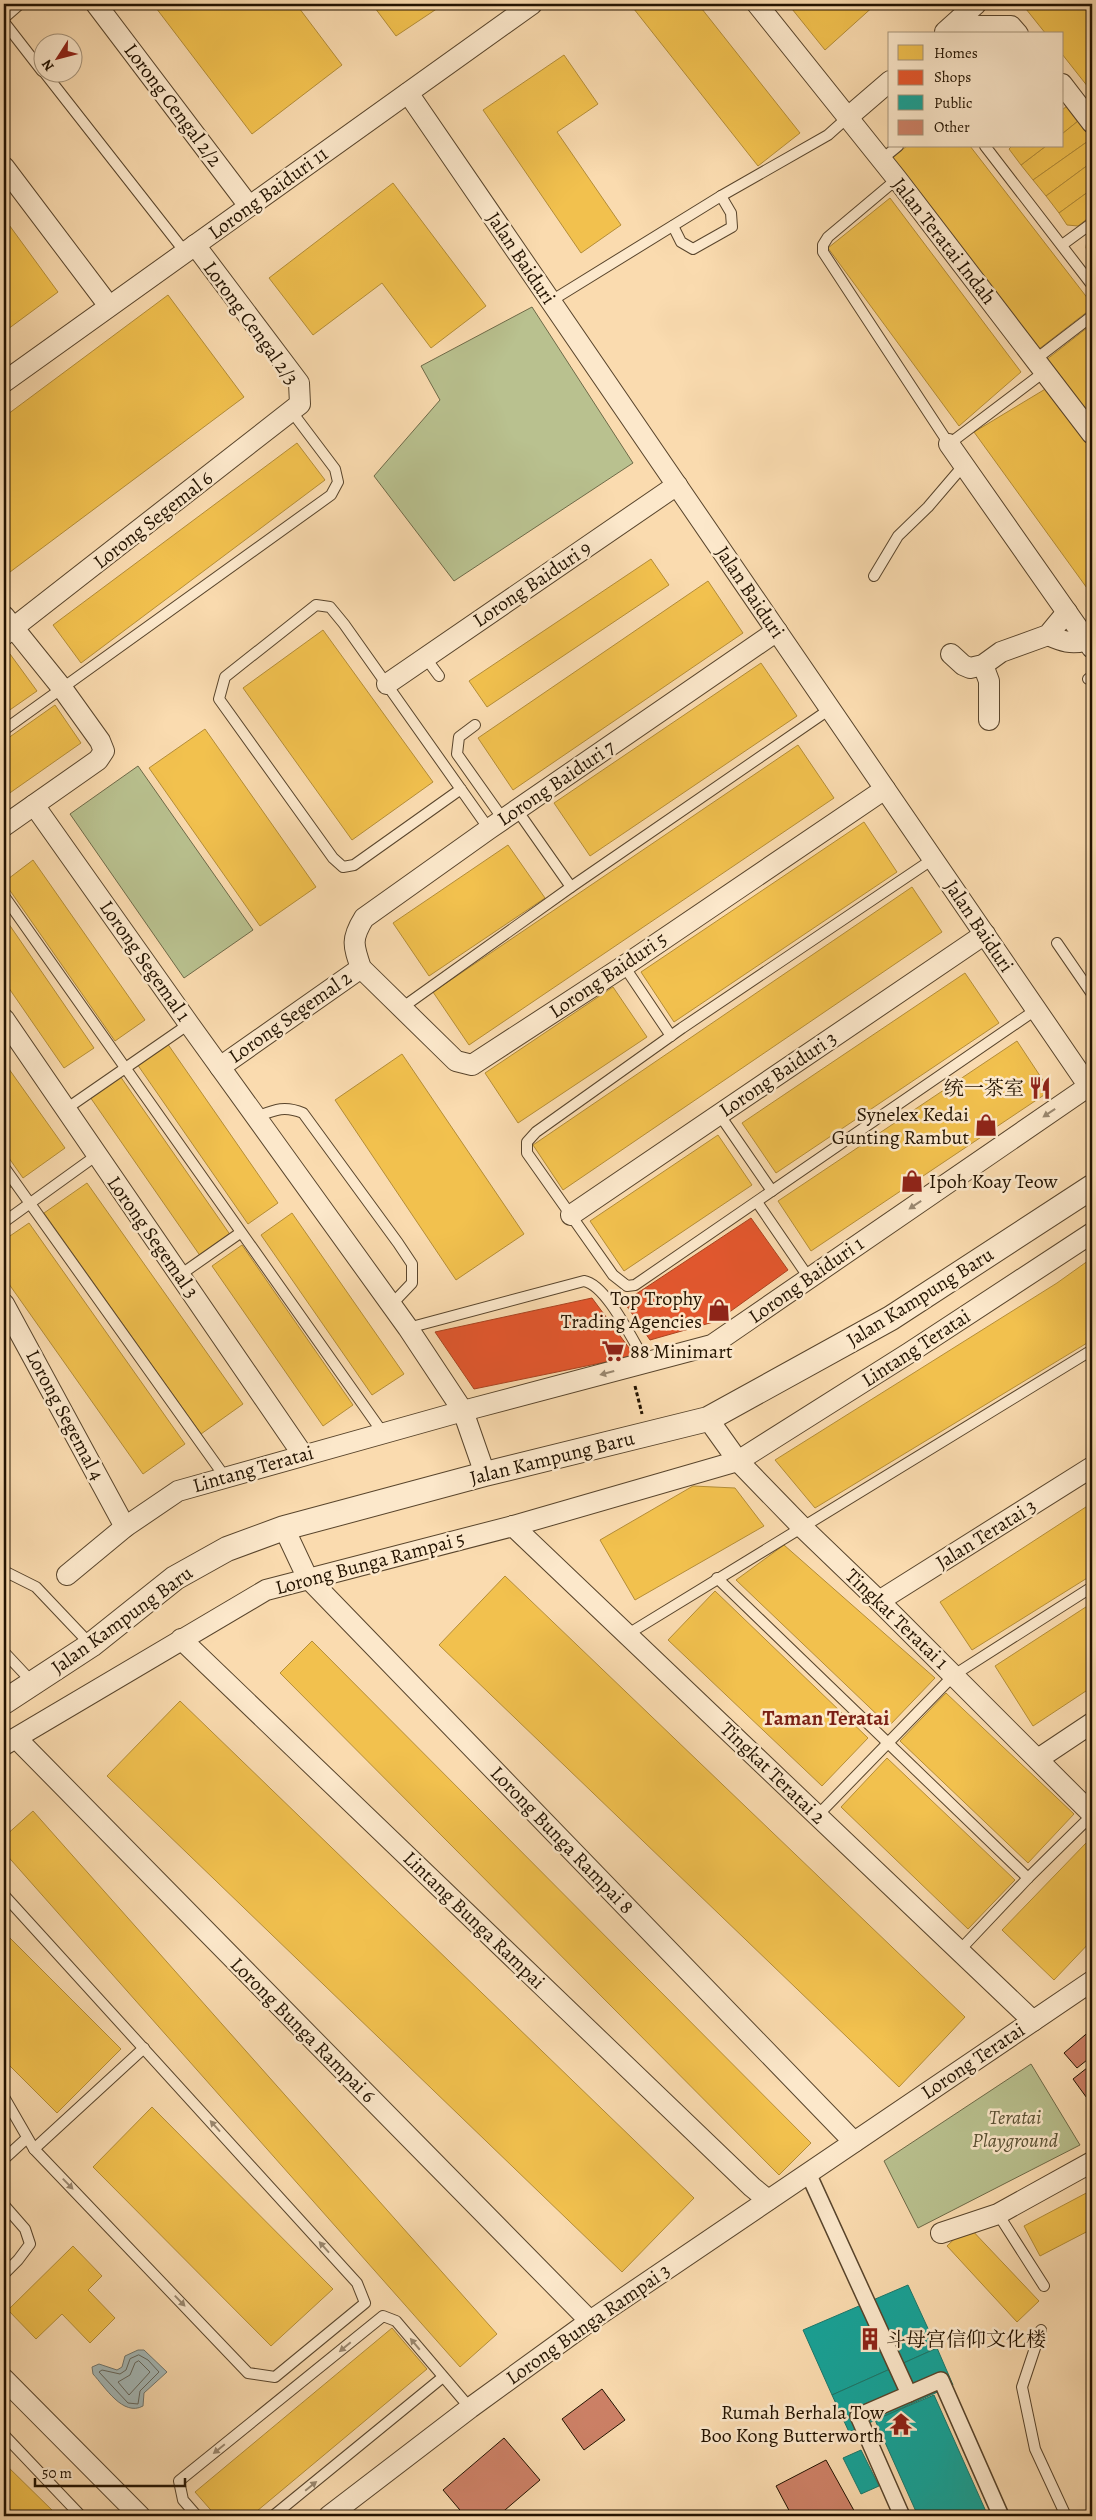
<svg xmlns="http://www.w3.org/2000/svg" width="1096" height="2520" font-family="Alegreya,'Noto Serif SC',serif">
<rect width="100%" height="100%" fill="#fadbaf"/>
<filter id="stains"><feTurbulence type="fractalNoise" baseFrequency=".004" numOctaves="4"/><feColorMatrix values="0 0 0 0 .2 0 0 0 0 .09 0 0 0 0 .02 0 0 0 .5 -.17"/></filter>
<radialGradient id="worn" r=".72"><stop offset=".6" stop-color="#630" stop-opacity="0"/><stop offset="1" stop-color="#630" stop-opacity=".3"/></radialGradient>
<!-- green -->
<g fill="#b9c18f" stroke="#6e6a48">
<path d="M532,307l101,156 -179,118 -80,-105 66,-76 -19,-34z"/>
<path d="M138,766l115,164 -69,48 -114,-164z"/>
<path d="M1031,2064l49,81 -162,83 -34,-67z"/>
</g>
<!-- water -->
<path fill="#a4b8b7" stroke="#70766e" d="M138,2350h6l23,22 -23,21 -1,13c-20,11 -38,-19 -50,-32l-1,-7 7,-3 18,6 5,-3 3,-11z"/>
<!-- homes -->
<g fill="#f2c14e" stroke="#b48d37">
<path d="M153,4h143l46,61 -90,69z"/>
<path d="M372,4h72l-48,32z"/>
<path d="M630,4h68l102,129 -42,33z"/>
<path d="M788,4h88l-51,46z"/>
<path d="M1022,4h70v88l-30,-38v-20h-16z"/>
<path d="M564,55l34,49 -41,28 64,93 -40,28 -98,-143z"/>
<path d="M1067,106l11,15 -16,13v-24z"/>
<path d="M1078,121l13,18 -58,41 -12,-15 25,-19h16v-12z"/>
<path d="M1091,139l1,23 -46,34 -13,-16z"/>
<path d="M907,146h63l122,158v4l-53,41 -148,-191z"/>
<path d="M1012,146h34l-25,19 -12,-16z"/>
<path d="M1092,162v27l-33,24 -13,-17z"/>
<path d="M393,183l93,123 -55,42 -49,-65 -69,52 -44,-57z"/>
<path d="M1092,189v26l-14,11 -11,-1 -8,-12z"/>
<path d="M890,198l131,174 -62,54 -131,-178z"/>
<path d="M4,218l54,74 -54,40z"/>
<path d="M1092,236v20l-6,-8 1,-9z"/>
<path d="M168,295l76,102 -238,178 -2,-4v-154z"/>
<path d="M1092,324v95l-46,-59z"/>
<path d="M1047,388l45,61v146l-118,-163z"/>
<path d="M297,443l28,37 -244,183 -28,-38z"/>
<path d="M651,559l18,26 -182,122 -18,-26z"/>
<path d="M708,581l35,52 -230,157 -35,-52z"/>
<path d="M323,630l110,152 -81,58 -109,-152z"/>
<path d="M10,654l27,37 -33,23v-56z"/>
<path d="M761,663l36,53 -207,140 -36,-53z"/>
<path d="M55,705l26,38 -77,54v-56z"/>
<path d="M205,729l111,158 -56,39 -111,-158z"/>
<path d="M798,745l36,53 -365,247 -36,-53z"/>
<path d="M864,822l33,50 -223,150 -33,-50z"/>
<path d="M508,845l37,53 -116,78 -36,-53z"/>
<path d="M33,860l112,160 -30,21 -111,-159z"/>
<path d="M912,887l30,45 -379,258 -30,-45z"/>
<path d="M4,917l90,131 -30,20 -60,-87z"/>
<path d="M965,973l34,50 -223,150 -34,-50z"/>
<path d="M613,987l34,50 -129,86 -33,-50z"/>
<path d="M1017,1041l33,50 -239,160 -33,-50z"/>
<path d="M167,1043l111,160 -30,21 -111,-160z"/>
<path d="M402,1054l122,180 -68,46 -121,-180z"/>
<path d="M4,1062l61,86 -42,30 -19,-27z"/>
<path d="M120,1076l111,160 -30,21 -111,-160z"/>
<path d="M718,1135l34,50 -128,86 -34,-50z"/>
<path d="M4,1177l7,10 -7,6z"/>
<path d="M87,1183l156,221 -42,30 -157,-221z"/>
<path d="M292,1213l112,161 -32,21 -111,-160z"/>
<path d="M29,1223l156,221 -42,30 -139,-197v-37z"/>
<path d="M242,1245l111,160 -30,21 -111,-160z"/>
<path d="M1092,1258v82l-277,168 -40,-48 282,-177z"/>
<path d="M693,1486l42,2 29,38 -129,74 -35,-60z"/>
<path d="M1092,1503v72l-120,75 -32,-48z"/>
<path d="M784,1545l151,133 -46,48 -153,-146z"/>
<path d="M505,1576l460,441 -66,70 -460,-442z"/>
<path d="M715,1591l153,147 -46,48 -154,-146z"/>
<path d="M1092,1603v84l-59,39 -38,-60z"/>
<path d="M312,1641l499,502 -32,32 -499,-502z"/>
<path d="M946,1693l128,121 -46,49 -128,-122z"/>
<path d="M180,1701l514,497 -72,74 -515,-496z"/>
<path d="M887,1758l128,122 -47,49 -127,-122z"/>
<path d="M33,1811l464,523 -37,33 -456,-515v-15z"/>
<path d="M1087,1842l5,5v93l-38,40 -52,-50z"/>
<path d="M4,1932l117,117 -64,64 -53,-53z"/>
<path d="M152,2107l181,182 -62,57 -178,-179z"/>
<path d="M1092,2190v39l-52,27 -16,-30z"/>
<path d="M968,2226l71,75 -22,21 -70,-76z"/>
<path d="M73,2246l29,30 -14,14 27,28 -25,25 -28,-29 -26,25 -28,-29z"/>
<path d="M392,2328l35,41 -176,147h-35l-21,-24z"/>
<path d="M4,2463l54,53h-54z"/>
</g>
<!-- shops -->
<g fill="#e4572e" stroke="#aa4320">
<path d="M751,1218l37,52 -71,51 -67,19 -26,-38z"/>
<path d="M592,1298l43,58 -161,33 -39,-57z"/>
</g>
<!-- public -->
<g fill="#17a398" stroke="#1b786b">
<path d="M908,2285l29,63 -105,47 -29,-65z"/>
<path d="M937,2348l16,37 -104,47 -17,-37z"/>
<path d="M934,2395l54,121h-70l-43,-96z"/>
<path d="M861,2450l18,36 -18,8 -18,-36z"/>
</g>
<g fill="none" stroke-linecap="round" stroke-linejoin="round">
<!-- shore -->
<g stroke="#64665c" stroke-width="1">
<path d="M139,2355l9,5 11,12 -19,19 -2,13 -10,-1 -29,-31 3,-2 18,4 6,-4 4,-11z"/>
<path d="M139,2361l11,11 -21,23 -11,-13 12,-7 5,-12z"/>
</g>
</g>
<!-- building -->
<g fill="#ce8268" stroke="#231301">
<path d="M1092,2029v27l-15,12 -13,-15z"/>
<path d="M1092,2064v41l-19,-26z"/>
<path d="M602,2389l23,31 -41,30 -22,-31z"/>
<path d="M504,2438l36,42 -42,36h-33l-22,-26z"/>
<path d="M826,2460l31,56h-65l-16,-30z"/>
</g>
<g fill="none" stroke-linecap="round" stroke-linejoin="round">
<defs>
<g id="service">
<path d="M4,18l16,-14"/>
<path d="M4,22l38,49"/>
<path d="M44,72l141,180"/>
<path d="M985,146l107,139"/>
<path d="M881,160l17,-14"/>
<path d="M897,179l-69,58 -5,8v7l126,192 95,-72"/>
<path d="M673,226l8,16 12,7 39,-22 -1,-14 -10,-17"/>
<path d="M1062,245l30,-22"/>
<path d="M551,301l170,-105 107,-61 19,-17"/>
<path d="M1036,359l56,-43"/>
<path d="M874,576l24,-40 30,-29 35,-41"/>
<path d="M425,657l14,19"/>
<path d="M1088,679l4,-3"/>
<path d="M475,725l-16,12 -2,17 46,65"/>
<path d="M4,730l327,-235 7,-13 -3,-13 -43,-57"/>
<path d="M461,789l-107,76 -11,2 -10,-9 -114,-159 6,-22 91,-72 14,2 14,17 145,205"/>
<path d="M517,810l54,77"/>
<path d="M933,859l-251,169 -146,104 -9,10v11l86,122 14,11 8,-1 402,-276"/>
<path d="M4,896l379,537"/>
<path d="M1057,943l35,51"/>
<path d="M624,966l47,70"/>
<path d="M403,1007l168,-120 259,-178"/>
<path d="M66,1109l123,-85"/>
<path d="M719,1114l53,77"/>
<path d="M256,1117c18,-7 28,-12 47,-4l95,130 14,21v19l-20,21"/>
<path d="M4,1167l221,310"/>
<path d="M757,1202l52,76"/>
<path d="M4,1222l93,-67"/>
<path d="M180,1275l60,-42"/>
<path d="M408,1328l176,-47c23,4 49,61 62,81"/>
<path d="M4,1571l32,16 55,58"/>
<path d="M717,1578l311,300"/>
<path d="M628,1634l464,-284"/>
<path d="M4,1652l30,32"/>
<path d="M817,1816l137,-141 138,-88"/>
<path d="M4,1895l353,388 8,20 -90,74 -27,-4 -214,-224 -30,-52"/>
<path d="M959,1951l69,-73 64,-63"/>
<path d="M34,2149l110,-101"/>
<path d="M4,2159l23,-21"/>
<path d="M4,2205l21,24 5,15 -12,16 -14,14"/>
<path d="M998,2214l46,72"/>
<path d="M1041,2330l-19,57 13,62 31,67"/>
<path d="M4,2435l77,81"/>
<path d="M197,2516l-14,-16 -4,-19 204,-165 13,5 74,87"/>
<path d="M273,2516l170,-139"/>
</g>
<g id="pedestrian">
<path d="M808,2173l101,221"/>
<path d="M902,2516l-44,-100 83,-36 60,136"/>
</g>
<g id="minor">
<path d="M96,4l153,202"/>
<path d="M757,4l140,175 195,255"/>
<path d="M945,32l31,-28"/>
<path d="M947,34l28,-8h36l7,8"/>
<path d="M1062,84l30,39"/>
<path d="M408,93l684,998"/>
<path d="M847,118l43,-37"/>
<path d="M4,167l105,139"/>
<path d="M4,382l528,-378"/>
<path d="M949,444l143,204"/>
<path d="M4,616l58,72 38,53 4,10 -6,9 -94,66"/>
<path d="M777,631l-288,198 -125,89c-13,21 -11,27 -3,50l95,93 16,4 152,-99 261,-177"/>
<path d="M4,635l296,-231 -1,-21 -104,-138"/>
<path d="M1048,635c13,6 24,10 39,5"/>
<path d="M951,654l12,11 7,3 13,-3 18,-13 47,-17 19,-23"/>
<path d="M983,665l6,16v39"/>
<path d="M387,684l290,-199"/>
<path d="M34,805l155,219 219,304 55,83 22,63"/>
<path d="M4,1019l299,436"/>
<path d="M220,1067l141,-99"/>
<path d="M571,1215l414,-281"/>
<path d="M4,1304l121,223"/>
<path d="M708,1419l30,42 63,65 78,75 213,213"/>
<path d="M513,1526l520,495"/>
<path d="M284,1528l23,49 547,565"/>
<path d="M67,1575l58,-48 53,-36 285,-80 249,-66 377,-259"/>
<path d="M879,1601l213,-134"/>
<path d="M181,1639l571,548 16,13"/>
<path d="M17,1739l573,582"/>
<path d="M4,1745l262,-155 247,-64 225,-65 171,-108 183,-120"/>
<path d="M1038,1759l54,-36"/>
<path d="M941,2233l57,-19 94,-52"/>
<path d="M4,2379l136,137"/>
<path d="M329,2516l141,-108 120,-87 502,-340"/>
</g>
<path id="tertiary" d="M4,1702l87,-57 84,-67 52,-29 57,-21 201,-54 223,-55 183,-101 201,-131"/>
</defs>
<!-- service casing -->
<use href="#service" stroke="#59452c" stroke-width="12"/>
<!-- pedestrian casing -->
<use href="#pedestrian" stroke="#59452c" stroke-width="18"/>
<!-- minor casing -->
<use href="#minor" stroke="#59452c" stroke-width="22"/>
<!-- tertiary casing -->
<use href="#tertiary" stroke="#59452c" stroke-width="26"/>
<!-- path -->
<path stroke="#231301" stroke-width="3" stroke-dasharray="4 2.5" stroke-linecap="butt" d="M635,1386l7,28"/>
<!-- service -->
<use href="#service" stroke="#fce8cb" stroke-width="10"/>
<!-- pedestrian -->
<use href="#pedestrian" stroke="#fce8cb" stroke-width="15"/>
<!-- minor -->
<use href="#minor" stroke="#fce8cb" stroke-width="20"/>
<!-- tertiary -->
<use href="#tertiary" stroke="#fce8cb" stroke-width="24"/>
</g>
<!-- one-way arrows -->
<defs><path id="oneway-solid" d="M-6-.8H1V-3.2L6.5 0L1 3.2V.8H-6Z" transform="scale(1.25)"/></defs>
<g fill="#9a8870">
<use href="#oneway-solid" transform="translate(1049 1113) rotate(146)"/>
<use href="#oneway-solid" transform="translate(915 1205) rotate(146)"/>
<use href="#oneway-solid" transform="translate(607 1373) rotate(165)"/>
<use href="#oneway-solid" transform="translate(215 2126) rotate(-132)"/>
<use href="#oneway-solid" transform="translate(68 2184) rotate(46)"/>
<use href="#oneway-solid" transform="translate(324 2247) rotate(-132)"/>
<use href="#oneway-solid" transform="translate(180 2301) rotate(46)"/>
<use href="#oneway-solid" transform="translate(415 2344) rotate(-130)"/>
<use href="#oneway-solid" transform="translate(345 2347) rotate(140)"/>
<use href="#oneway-solid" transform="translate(219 2449) rotate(141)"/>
<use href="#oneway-solid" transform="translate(311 2486) rotate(-39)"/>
</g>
<!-- icons -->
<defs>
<symbol id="restaurant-bare" viewBox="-9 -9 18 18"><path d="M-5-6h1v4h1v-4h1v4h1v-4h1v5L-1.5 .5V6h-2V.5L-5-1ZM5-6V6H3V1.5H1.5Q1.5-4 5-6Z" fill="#8f2418" stroke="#fce8cb" stroke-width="2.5" paint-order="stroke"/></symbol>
<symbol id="shop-bare" viewBox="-9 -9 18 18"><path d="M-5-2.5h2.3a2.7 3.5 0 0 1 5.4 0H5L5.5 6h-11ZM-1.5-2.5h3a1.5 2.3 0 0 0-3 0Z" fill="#8f2418" stroke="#fce8cb" stroke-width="2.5" paint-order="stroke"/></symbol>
<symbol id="supermarket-bare" viewBox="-9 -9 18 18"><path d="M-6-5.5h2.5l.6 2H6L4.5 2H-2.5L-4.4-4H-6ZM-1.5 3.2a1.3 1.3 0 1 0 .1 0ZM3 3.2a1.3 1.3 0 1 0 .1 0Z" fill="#8f2418" stroke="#fce8cb" stroke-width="2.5" paint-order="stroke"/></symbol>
<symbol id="building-bare" viewBox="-9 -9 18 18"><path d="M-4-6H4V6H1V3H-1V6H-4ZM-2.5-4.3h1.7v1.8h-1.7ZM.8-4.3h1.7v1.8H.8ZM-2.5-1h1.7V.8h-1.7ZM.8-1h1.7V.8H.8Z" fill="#8f2418" stroke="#fce8cb" stroke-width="2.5" paint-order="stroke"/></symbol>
<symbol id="temple-bare" viewBox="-9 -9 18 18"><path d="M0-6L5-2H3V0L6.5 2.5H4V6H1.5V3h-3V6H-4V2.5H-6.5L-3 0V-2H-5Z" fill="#8f2418" stroke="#fce8cb" stroke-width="2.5" paint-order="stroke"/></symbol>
</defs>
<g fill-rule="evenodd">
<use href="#restaurant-bare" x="1024" y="1072" width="32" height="32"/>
<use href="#shop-bare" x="970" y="1109" width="32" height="32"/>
<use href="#shop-bare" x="896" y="1165" width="32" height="32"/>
<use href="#shop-bare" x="703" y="1294" width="32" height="32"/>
<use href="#supermarket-bare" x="597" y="1335" width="32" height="32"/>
<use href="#building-bare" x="854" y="2323" width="32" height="32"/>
<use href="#temple-bare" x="885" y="2408" width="32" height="32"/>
</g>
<g text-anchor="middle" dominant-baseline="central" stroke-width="5" stroke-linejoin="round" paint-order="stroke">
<!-- street labels -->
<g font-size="20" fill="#231301" stroke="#fce8cb">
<text transform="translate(173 105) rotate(53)">Lorong Cengal 2/2</text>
<text transform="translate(268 193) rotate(-36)">Lorong Baiduri 11</text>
<text transform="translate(944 241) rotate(52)">Jalan Teratai Indah</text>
<text transform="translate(521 258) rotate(56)">Jalan Baiduri</text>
<text transform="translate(251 323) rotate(54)">Lorong Cengal 2/3</text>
<text transform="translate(153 520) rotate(-38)">Lorong Segemal 6</text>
<text transform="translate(532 584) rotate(-34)">Lorong Baiduri 9</text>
<text transform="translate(750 592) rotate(56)">Jalan Baiduri</text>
<text transform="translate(556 783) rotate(-34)">Lorong Baiduri 7</text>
<text transform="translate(979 926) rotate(56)">Jalan Baiduri</text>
<text transform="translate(145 961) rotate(55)">Lorong Segemal 1</text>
<text transform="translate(608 975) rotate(-34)">Lorong Baiduri 5</text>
<text transform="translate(290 1017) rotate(-35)">Lorong Segemal 2</text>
<text transform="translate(778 1074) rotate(-34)">Lorong Baiduri 3</text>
<text transform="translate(153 1237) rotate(55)">Lorong Segemal 3</text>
<text transform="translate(806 1280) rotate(-35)">Lorong Baiduri 1</text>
<text transform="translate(920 1297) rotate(-32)">Jalan Kampung Baru</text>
<text transform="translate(916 1348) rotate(-33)">Lintang Teratai</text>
<text transform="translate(65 1415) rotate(62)">Lorong Segemal 4</text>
<text transform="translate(552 1458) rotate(-14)">Jalan Kampung Baru</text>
<text transform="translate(253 1469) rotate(-16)">Lintang Teratai</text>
<text transform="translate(986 1534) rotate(-32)">Jalan Teratai 3</text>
<text transform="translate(370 1563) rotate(-15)">Lorong Bunga Rampai 5</text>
<text transform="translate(897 1619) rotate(44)">Tingkat Teratai 1</text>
<text transform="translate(122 1620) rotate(-36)">Jalan Kampung Baru</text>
<text transform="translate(773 1773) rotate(44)">Tingkat Teratai 2</text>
<text transform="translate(562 1840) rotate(46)">Lorong Bunga Rampai 8</text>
<text transform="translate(474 1920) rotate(44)">Lintang Bunga Rampai</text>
<text transform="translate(303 2030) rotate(45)">Lorong Bunga Rampai 6</text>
<text transform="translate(973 2061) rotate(-34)">Lorong Teratai</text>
<text transform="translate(588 2324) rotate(-35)">Lorong Bunga Rampai 3</text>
</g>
<!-- poi labels -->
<g font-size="20" fill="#231301" stroke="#fce8cb" text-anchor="end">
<text x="1024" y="1088">统一茶室</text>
<text x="969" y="1114">Synelex Kedai<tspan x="969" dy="23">Gunting Rambut</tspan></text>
<text x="929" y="1181" text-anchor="start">Ipoh Koay Teow</text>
<text x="702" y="1298">Top Trophy<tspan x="702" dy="23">Trading Agencies</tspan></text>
<text x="630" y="1351" text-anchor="start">88 Minimart</text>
<text x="886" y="2339" text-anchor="start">斗母宫信仰文化楼</text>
<text x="884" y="2412">Rumah Berhala Tow<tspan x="884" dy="23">Boo Kong Butterworth</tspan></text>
</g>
<!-- park labels -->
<g font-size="20" font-style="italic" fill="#585033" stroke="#fce8cb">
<text x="1015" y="2117">Teratai<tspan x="1015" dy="23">Playground</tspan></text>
</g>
<!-- neighbourhood labels -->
<g font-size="21" font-weight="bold" fill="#7a1f14" stroke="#fce8cb">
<text x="826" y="1718">Taman Teratai</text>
</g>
</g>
<!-- margin -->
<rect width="1096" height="2520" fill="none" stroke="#fadbaf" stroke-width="20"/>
<rect x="5" y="5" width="1086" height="2510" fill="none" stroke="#231301" stroke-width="2.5"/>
<rect x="10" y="10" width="1076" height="2500" fill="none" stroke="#231301"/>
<!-- legend -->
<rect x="888" y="32" width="175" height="115" fill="#fce8cb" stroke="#a5937a"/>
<rect x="898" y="45" width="25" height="15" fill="#f2c14e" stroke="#a5937a"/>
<text x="934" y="58" font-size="15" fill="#231301">Homes</text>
<rect x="898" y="70" width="25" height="15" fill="#e4572e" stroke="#a5937a"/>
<text x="934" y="82" font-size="15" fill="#231301">Shops</text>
<rect x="898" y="95" width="25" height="15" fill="#17a398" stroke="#a5937a"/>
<text x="934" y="108" font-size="15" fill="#231301">Public</text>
<rect x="898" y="120" width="25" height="15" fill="#ce8268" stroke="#a5937a"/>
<text x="934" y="132" font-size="15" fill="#231301">Other</text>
<!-- north arrow -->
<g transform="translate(58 58) rotate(234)"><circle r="24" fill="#fce8cb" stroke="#a5937a"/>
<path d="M0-4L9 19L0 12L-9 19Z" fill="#8f2418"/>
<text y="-8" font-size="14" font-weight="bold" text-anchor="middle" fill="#231301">N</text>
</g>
<!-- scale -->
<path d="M35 2478v8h150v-8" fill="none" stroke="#231301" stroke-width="2.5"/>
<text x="42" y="2478" font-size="15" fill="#231301" stroke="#fce8cb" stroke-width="4" paint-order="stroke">50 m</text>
<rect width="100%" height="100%" filter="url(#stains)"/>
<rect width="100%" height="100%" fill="url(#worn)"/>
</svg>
